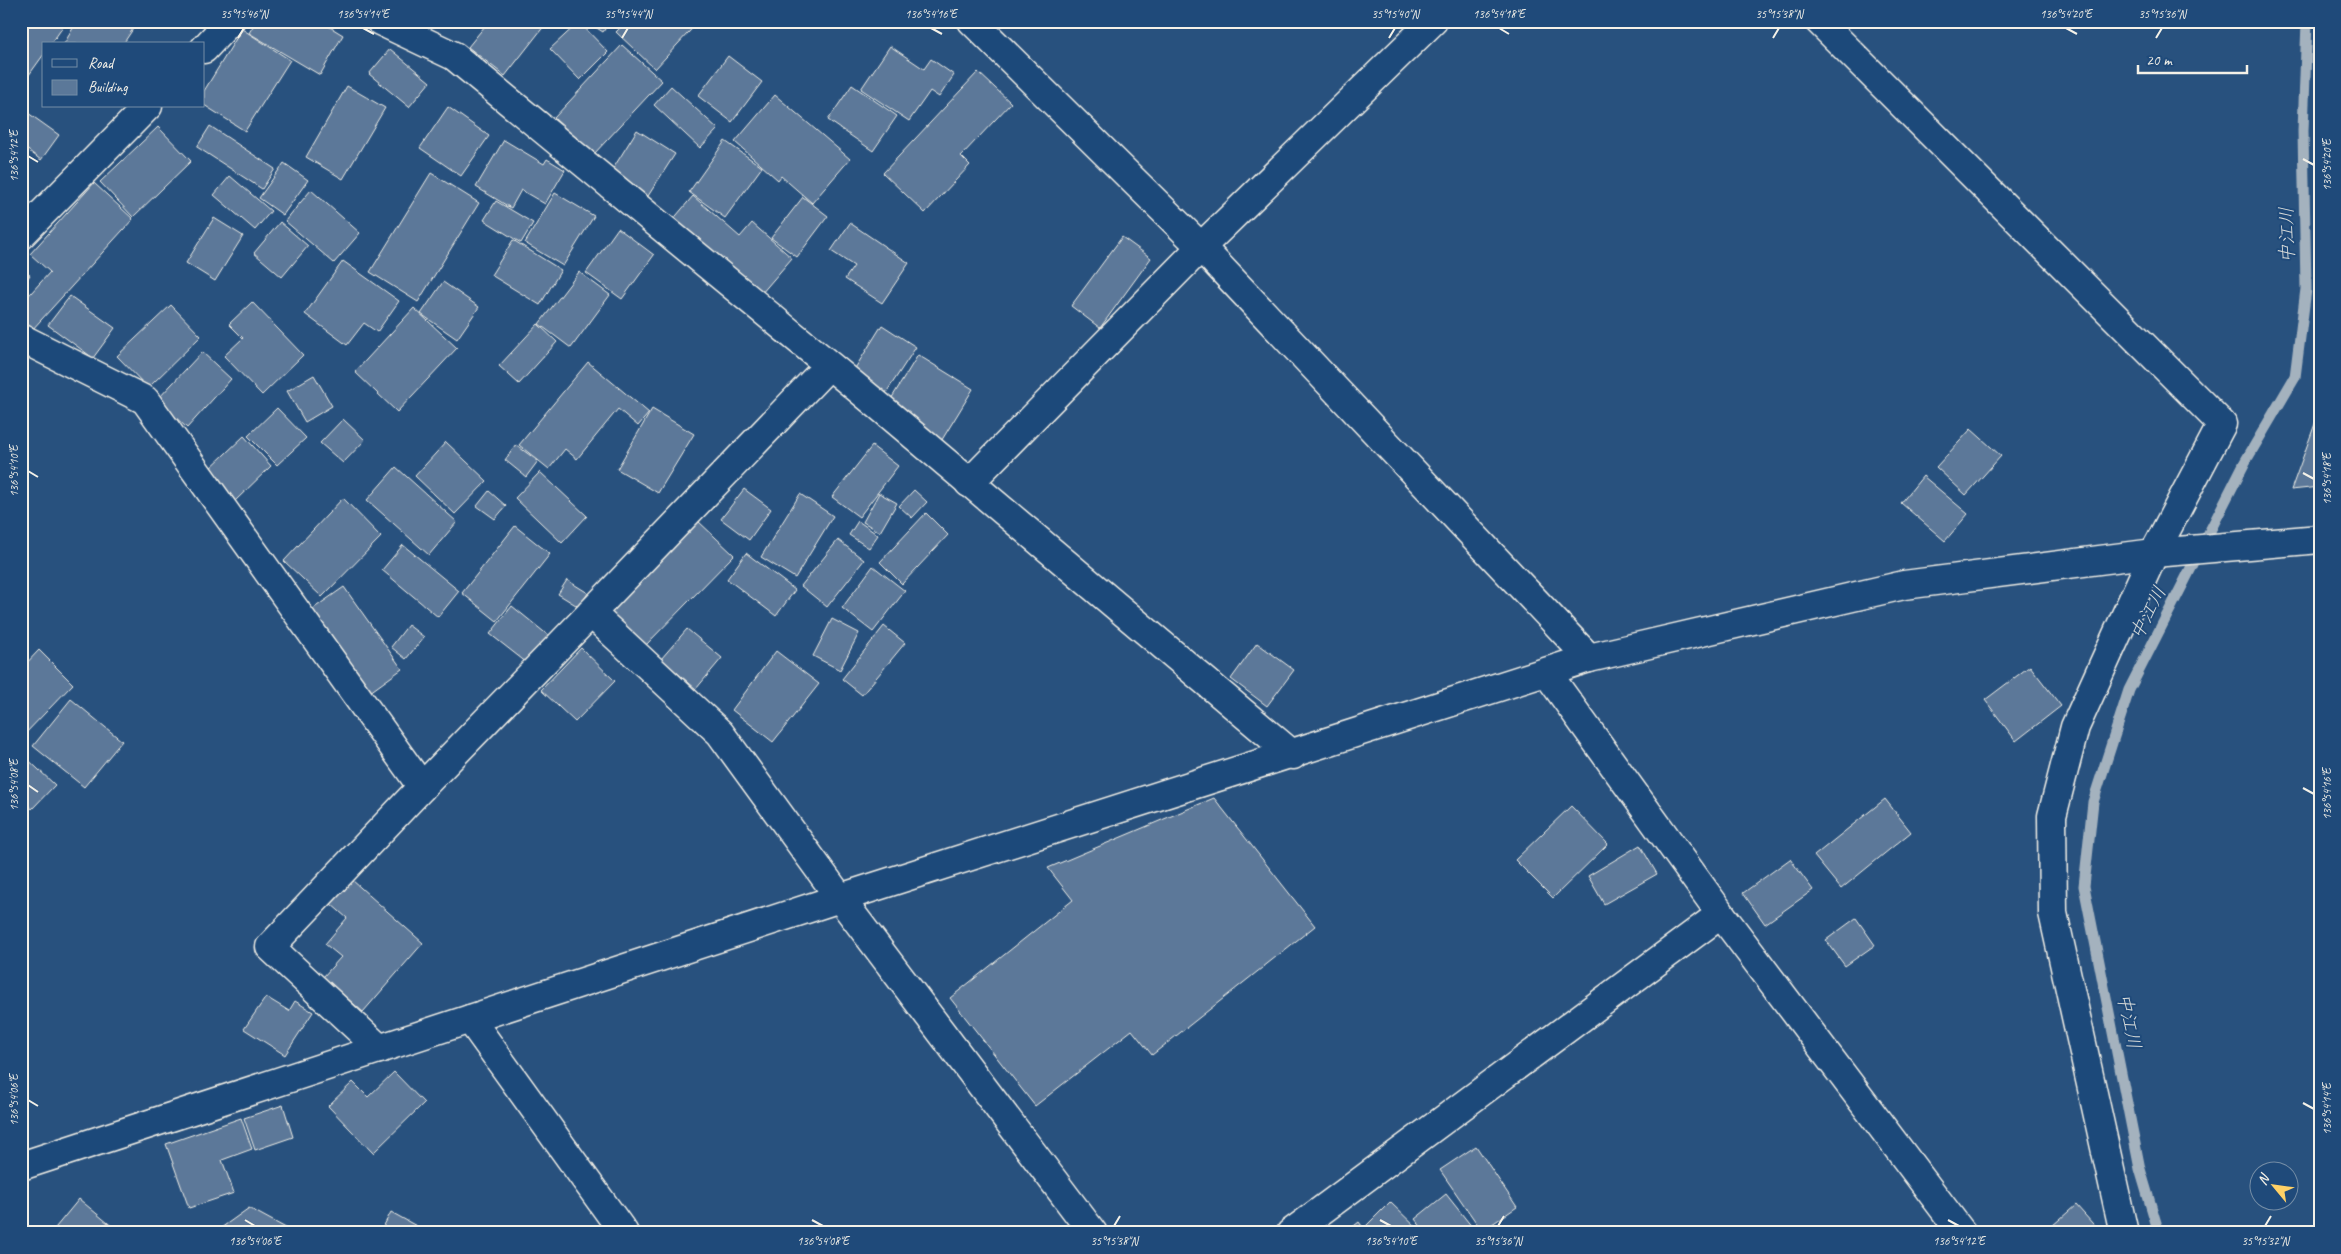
<svg xmlns="http://www.w3.org/2000/svg" width="2341" height="1254" font-family="Caveat,'Klee One',sans-serif">
<rect width="100%" height="100%" fill="#28517e"/>
<filter id="ink" filterUnits="userSpaceOnUse"><feTurbulence type="fractalNoise" baseFrequency=".02" numOctaves="2"/><feDisplacementMap in="SourceGraphic" scale="10" xChannelSelector="R" yChannelSelector="G"/><feConvolveMatrix kernelMatrix="1 2 1 2 8 2 1 2 1" color-interpolation-filters="sRGB"/></filter>
<g filter="url(#ink)">
<g fill="none" stroke-linecap="round" stroke-linejoin="round">
<!-- stream -->
<path stroke="#a4b2be" stroke-width="11" d="M2159,1233l-19,-64 -56,-283 9,-84 36,-112 116,-228 50,-85 11,-88 -3,-158 4,-110"/>
</g>
<!-- building -->
<g fill="#5b7899" stroke="#f4f1e8">
<path d="M21,21h46l-16,23h-7v10l-23,32z"/>
<path d="M77,21h58l2,2 -14,21h-59z"/>
<path d="M150,21h14l-4,6z"/>
<path d="M256,21h64l23,14 -23,40 -71,-42z"/>
<path d="M489,21h59l-43,55 -37,-29z"/>
<path d="M586,21h24l-7,11z"/>
<path d="M627,21h72l-44,48 -39,-37z"/>
<path d="M726,21h17l-8,9z"/>
<path d="M579,22l29,30 -28,28 -30,-31z"/>
<path d="M242,29l48,31 -45,71 -41,-26v-14z"/>
<path d="M622,45l40,36 -69,74 -39,-37z"/>
<path d="M890,46l34,23 7,-10 23,16 -15,22 -9,-6 -21,30 -48,-32z"/>
<path d="M390,49l40,33 -21,25 -40,-33z"/>
<path d="M728,56l34,26 -30,40 -34,-26z"/>
<path d="M978,72l33,31 -50,53 9,9 -45,48 -42,-40z"/>
<path d="M852,85l45,31 -24,35 -45,-31z"/>
<path d="M347,86l38,22 -42,71 -37,-22z"/>
<path d="M671,86l47,43 -18,19 -46,-43z"/>
<path d="M775,95l75,64 -38,44 -31,-27 -3,4 -43,-38z"/>
<path d="M448,107l41,29 -28,40 -41,-28z"/>
<path d="M21,108l38,27 -18,25 -20,-15z"/>
<path d="M210,126l65,43 -13,20 -65,-42z"/>
<path d="M158,127l33,34 -58,56 -33,-35z"/>
<path d="M637,130l38,24 -27,42 -37,-24z"/>
<path d="M504,140l40,24 3,-5 18,11 -20,34 -24,-14 -10,18 -35,-21z"/>
<path d="M725,141l37,26 -37,51 -36,-26z"/>
<path d="M284,163l24,17 -25,35 -24,-17z"/>
<path d="M431,173l48,30 -61,99 -48,-30z"/>
<path d="M230,176l41,35 -16,19 -41,-35z"/>
<path d="M94,183l39,36 -102,112 -10,-8v-19l29,-32 -20,-18z"/>
<path d="M311,190l49,43 -26,30 -49,-42z"/>
<path d="M555,193l39,23 -31,50 -38,-23z"/>
<path d="M693,196l47,41 12,-14 40,35 -37,43 -84,-79z"/>
<path d="M803,197l25,19 -31,41 -26,-19z"/>
<path d="M496,201l37,22 -12,20 -37,-23z"/>
<path d="M214,218l29,18 -28,45 -29,-18z"/>
<path d="M280,222l28,24 -26,31 -28,-24z"/>
<path d="M850,223l59,40 -27,40 -37,-24 9,-13 -23,-15z"/>
<path d="M618,228l36,27 -32,44 -36,-26z"/>
<path d="M1122,237l29,21 -51,70 -29,-22z"/>
<path d="M513,240l48,30 -21,35 -49,-30z"/>
<path d="M343,261l56,40 -22,31 -13,-9 -17,22 -42,-31z"/>
<path d="M21,270l9,5 -9,13z"/>
<path d="M579,272l31,23 -39,53 -32,-24z"/>
<path d="M443,282l36,25 -22,32 -36,-25z"/>
<path d="M70,296l45,32 -22,30 -45,-33z"/>
<path d="M252,302l51,53 -41,40 -38,-39 19,-18 -14,-14z"/>
<path d="M171,305l30,31 -53,52 -31,-32z"/>
<path d="M414,308l43,40 -60,64 -42,-40z"/>
<path d="M538,324l19,18 -38,42 -20,-18z"/>
<path d="M882,325l34,22 -34,52 -33,-21z"/>
<path d="M202,352l29,27 -44,49 -30,-28z"/>
<path d="M918,355l55,34 -33,54 -55,-34z"/>
<path d="M588,362l61,51 -11,13 -20,-17 -41,50 -12,-10 -16,20 -30,-24z"/>
<path d="M314,375l18,31 -27,16 -18,-31z"/>
<path d="M277,408l29,30 -29,27 -29,-29z"/>
<path d="M652,409l42,25 -36,59 -41,-24z"/>
<path d="M343,419l22,21 -22,23 -23,-20z"/>
<path d="M2320,420v67l-29,3 25,-69z"/>
<path d="M1971,429l30,27 -35,39 -30,-28z"/>
<path d="M244,436l27,30 -37,36 -28,-30z"/>
<path d="M446,442l41,39 -32,33 -40,-38z"/>
<path d="M516,445l22,16 -12,16 -21,-17z"/>
<path d="M872,446l26,20 -39,51 -27,-20z"/>
<path d="M396,467l61,55 -28,33 -62,-55z"/>
<path d="M540,472l47,44 -25,27 -47,-45z"/>
<path d="M1923,476l45,38 -23,27 -44,-38z"/>
<path d="M744,489l27,20 -22,31 -28,-21z"/>
<path d="M914,490l13,12 -15,16 -13,-12z"/>
<path d="M489,491l17,15 -11,13 -18,-13z"/>
<path d="M879,493l18,10 -17,29 -17,-10z"/>
<path d="M800,494l33,22 -38,62 -34,-21z"/>
<path d="M343,498l38,39 -59,60 -38,-36z"/>
<path d="M926,513l22,22 -46,49 -22,-22z"/>
<path d="M697,520l37,35 -91,93 -36,-35z"/>
<path d="M858,521l20,14 -9,13 -20,-13z"/>
<path d="M515,526l35,28 -53,67 -35,-28z"/>
<path d="M838,540l26,20 -37,47 -26,-21z"/>
<path d="M403,545l56,46 -21,26 -56,-47z"/>
<path d="M746,553l49,37 -19,26 -49,-37z"/>
<path d="M873,566l32,25 -32,41 -31,-24z"/>
<path d="M567,580l21,13 -9,14 -21,-13z"/>
<path d="M344,587l58,82 -36,26 -59,-82z"/>
<path d="M512,606l37,30 -22,27 -37,-29z"/>
<path d="M832,619l27,14 -19,37 -27,-14z"/>
<path d="M408,625l16,12 -18,22 -15,-12z"/>
<path d="M884,626l21,17 -43,52 -20,-16z"/>
<path d="M687,629l35,29 -26,31 -35,-30z"/>
<path d="M1257,643l37,27 -27,36 -36,-27z"/>
<path d="M581,648l34,33 -40,41 -34,-32z"/>
<path d="M39,650l34,34 -52,54v-69z"/>
<path d="M776,651l43,33 -46,58 -41,-32z"/>
<path d="M2030,666l31,40 -45,35 -31,-41z"/>
<path d="M71,699l51,42 -38,46 -51,-41z"/>
<path d="M21,753l34,32 -23,24 -11,-10z"/>
<path d="M1214,798l101,128 -163,129 -20,-25 -97,76 -85,-108 123,-98 -25,-32z"/>
<path d="M1885,799l26,33 -70,57 -27,-33z"/>
<path d="M1571,806l37,38 -55,54 -38,-38z"/>
<path d="M1640,845l17,29 -53,30 -16,-28z"/>
<path d="M1790,859l23,31 -48,34 -22,-31z"/>
<path d="M352,880l71,63 -60,69 -40,-35 18,-20 -16,-13 22,-26 -16,-14z"/>
<path d="M1856,918l19,27 -30,21 -19,-26z"/>
<path d="M266,997l23,14 6,-10 18,11 -28,43 -41,-26z"/>
<path d="M394,1072l30,31 -51,50 -45,-47 25,-24 15,15z"/>
<path d="M283,1105l10,32 -38,13 -11,-32z"/>
<path d="M241,1118l11,31 -30,11 12,33 -45,15 -23,-64z"/>
<path d="M1476,1146l41,61 -35,24 -42,-61z"/>
<path d="M1446,1194l30,38 -1,1h-49l-11,-14z"/>
<path d="M79,1199l35,29 -4,5h-59z"/>
<path d="M1390,1202l32,31h-53l-5,-5z"/>
<path d="M2076,1205l25,28h-57z"/>
<path d="M249,1208l46,25h-81z"/>
<path d="M391,1212l38,21h-49z"/>
<path d="M1359,1222l8,11h-22z"/>
</g>
<g fill="none" stroke-linecap="round" stroke-linejoin="round">
<defs>
<g id="minor">
<path d="M380,21l74,35 425,350 414,349"/>
<path d="M972,21l229,226 388,411"/>
<path d="M1819,21l403,403 -68,129 -79,174 -23,89 1,97 71,320"/>
<path d="M204,49l26,-28"/>
<path d="M21,235l127,-129"/>
<path d="M21,338l124,62 277,387 169,-174 129,120 120,165 253,335"/>
<path d="M969,483l232,-236 232,-226"/>
<path d="M591,613l237,-247"/>
<path d="M1547,673l174,241 241,319"/>
<path d="M470,1019l154,214"/>
<path d="M380,1049l-110,-102 152,-160"/>
<path d="M1291,1233l430,-319"/>
</g>
<path id="tertiary" d="M21,1166l819,-268 749,-240 315,-73 250,-32 166,-14"/>
</defs>
<!-- minor casing -->
<use href="#minor" stroke="#f4f1e8" stroke-width="31"/>
<!-- tertiary casing -->
<use href="#tertiary" stroke="#f4f1e8" stroke-width="31"/>
<!-- minor -->
<use href="#minor" stroke="#1f4a7a" stroke-width="28"/>
<!-- tertiary -->
<use href="#tertiary" stroke="#1f4a7a" stroke-width="28"/>
</g>
</g>
<!-- ticks -->
<path fill="none" stroke="#f4f1e8" stroke-width="2" d="M363,28l11,6M931,28l11,6M1499,28l10,6M2066,28l11,6M238,38l6,-10M622,38l6,-10M1389,38l6,-10M1773,38l6,-10M2156,38l6,-10M28,156l10,6M2303,159l11,6M28,471l10,6M2303,473l11,6M28,785l10,7M2303,788l11,6M28,1100l10,6M2303,1103l11,6M245,1220l10,6M812,1220l11,6M1380,1220l11,6M1948,1220l11,6M1114,1226l6,-10M1498,1226l6,-10M2265,1226l6,-10"/>
<g text-anchor="middle" dominant-baseline="central" stroke-width="4" stroke-linejoin="round" paint-order="stroke">
<!-- water labels -->
<g font-size="19" font-style="italic" fill="#d9dcda" stroke="#1f4a7a">
<text transform="translate(2287 235) rotate(-91)">中江川</text>
<text transform="translate(2148 613) rotate(-63)">中江川</text>
<text transform="translate(2129 1021) rotate(79)">中江川</text>
</g>
</g>
<!-- margin -->
<rect width="2341" height="1254" fill="none" stroke="#1f4a7a" stroke-width="55"/>
<!-- legend -->
<rect x="42" y="42" width="162" height="65" fill="#1f4a7a" stroke="#748da6"/>
<rect x="52" y="59" width="25" height="8" fill="#1f4a7a" stroke="#748da6"/>
<text x="88" y="68" font-size="15" fill="#f4f1e8">Road</text>
<rect x="52" y="80" width="25" height="15" fill="#5b7899" stroke="#748da6"/>
<text x="88" y="92" font-size="15" fill="#f4f1e8">Building</text>
<!-- north arrow -->
<g transform="translate(2274 1186) rotate(299)"><circle r="24" fill="#1f4a7a" stroke="#748da6"/>
<path d="M0-4L9 19L0 12L-9 19Z" fill="#ffd166"/>
<text y="-8" font-size="14" font-weight="bold" text-anchor="middle" fill="#f4f1e8">N</text>
</g>
<!-- scale -->
<path d="M2138 65v8h109v-8" fill="none" stroke="#f4f1e8" stroke-width="2.5"/>
<text x="2146" y="65" font-size="15" fill="#f4f1e8" stroke="#1f4a7a" stroke-width="4" paint-order="stroke">20 m</text>
<rect x="28" y="28" width="2286" height="1198" fill="none" stroke="#f4f1e8" stroke-width="2"/>
<g font-size="12" text-anchor="middle" fill="#f4f1e8">
<text x="244" y="18">35°15'46"N</text>
<text x="363" y="18">136°54'14"E</text>
<text x="628" y="18">35°15'44"N</text>
<text x="931" y="18">136°54'16"E</text>
<text x="1395" y="18">35°15'40"N</text>
<text x="1499" y="18">136°54'18"E</text>
<text x="1779" y="18">35°15'38"N</text>
<text x="2066" y="18">136°54'20"E</text>
<text x="2162" y="18">35°15'36"N</text>
<text transform="translate(14 156) rotate(-90)" y="4">136°54'12"E</text>
<text transform="translate(2327 165) rotate(-90)" y="4">136°54'20"E</text>
<text transform="translate(14 471) rotate(-90)" y="4">136°54'10"E</text>
<text transform="translate(2327 479) rotate(-90)" y="4">136°54'18"E</text>
<text transform="translate(14 785) rotate(-90)" y="4">136°54'08"E</text>
<text transform="translate(2327 794) rotate(-90)" y="4">136°54'16"E</text>
<text transform="translate(14 1100) rotate(-90)" y="4">136°54'06"E</text>
<text transform="translate(2327 1109) rotate(-90)" y="4">136°54'14"E</text>
<text x="255" y="1245">136°54'06"E</text>
<text x="823" y="1245">136°54'08"E</text>
<text x="1114" y="1245">35°15'38"N</text>
<text x="1391" y="1245">136°54'10"E</text>
<text x="1498" y="1245">35°15'36"N</text>
<text x="1959" y="1245">136°54'12"E</text>
<text x="2265" y="1245">35°15'32"N</text>
</g>
</svg>
